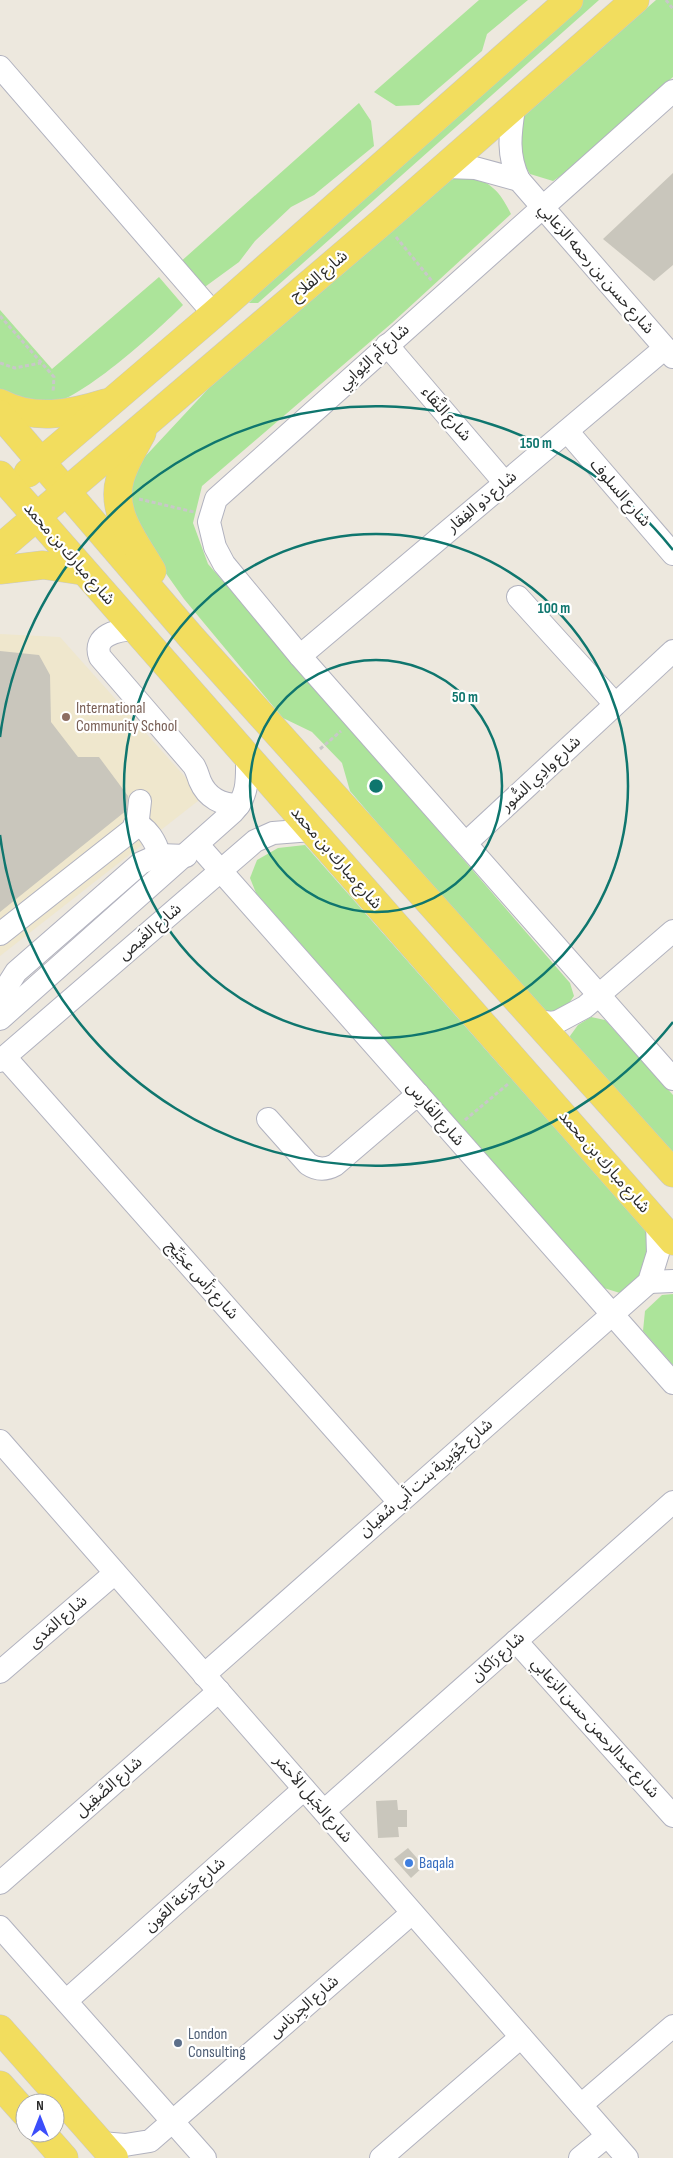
<svg xmlns="http://www.w3.org/2000/svg" width="673" height="2158" font-family="'Sofia Sans Condensed','Noto Sans Arabic',sans-serif">
<rect width="100%" height="100%" fill="#ede8de"/>
<!-- education -->
<path fill="#efe7cd" d="M0,634l60,3 143,160 -203,159z"/>
<!-- green -->
<g fill="#ace49a">
<path d="M479,0h49l-41,34 -5,17 -63,54 -23,1 -22,-14z"/>
<path d="M580,0h19l-341,303h-9l44,-49z"/>
<path d="M656,0h17v77l-104,93 -16,11 -23,-7 -16,-27 11,-32z"/>
<path d="M359,103l12,18 3,25 -60,49 -23,12 -36,34 -16,21 -37,27 -24,-25z"/>
<path d="M468,174c25,11 31,16 43,40l-119,109 -190,163 -9,37 15,41 362,419 4,13c-9,14 -16,20 -33,18l-191,-223 -8,-28 -30,-31 -29,-14 -99,-119 -50,-71 -5,-50 11,-16 69,-74 239,-207z"/>
<path d="M159,277l24,28c-25,25 -110,104 -144,101 -12,-1 -28,-11 -39,-16v-80l52,59z"/>
<path d="M305,845l340,385 11,23 -15,27 -18,14 -19,-6 -348,-395 -6,-15 7,-18 21,-12z"/>
<path d="M591,1017l14,3 68,75v65l-101,-112 -2,-12 8,-11z"/>
<path d="M673,1294v71l-30,-34 2,-20 17,-16z"/>
</g>
<!-- building -->
<g fill="#c9c6bc">
<path d="M673,173v92l-19,16 -51,-42z"/>
<path d="M0,651l39,4 11,20 1,47 27,35h21l29,39 -1,14 -127,102z"/>
<path d="M397,1800l1,10h9v17h-9l1,10 -21,1 -2,-37z"/>
<path d="M408,1848l16,18 -13,12 -17,-19z"/>
</g>
<g fill="none" stroke-linecap="round" stroke-linejoin="round">
<defs>
<g id="minor">
<path d="M0,67l214,247"/>
<path d="M673,91l-457,408 -7,23 6,25 9,17 76,92 373,423"/>
<path d="M514,108c-4,26 -7,47 5,72l154,177"/>
<path d="M446,167l29,1 44,12"/>
<path d="M387,345l118,138"/>
<path d="M567,431l106,123"/>
<path d="M518,597l97,107"/>
<path d="M134,629c-16,1 -42,6 -34,28l94,109c3,5 4,10 6,15 7,17 22,24 39,24"/>
<path d="M300,656l365,-308"/>
<path d="M135,824c12,2 22,20 24,31"/>
<path d="M466,843l207,-192"/>
<path d="M198,845l475,538"/>
<path d="M0,934l132,-104 6,-11 2,-18"/>
<path d="M3,1016l3,-28 10,-16 125,-109 18,-8 27,1"/>
<path d="M0,1019l233,-207c16,-17 14,-34 14,-55"/>
<path d="M537,1021l15,2 7,-2 26,-14 88,-76"/>
<path d="M5,1057l394,445"/>
<path d="M0,1061l255,-220 18,-8 39,-3"/>
<path d="M268,1119l40,45c9,6 18,6 27,1l83,-71"/>
<path d="M649,1282l24,-1"/>
<path d="M0,1441l627,717"/>
<path d="M516,1641l157,175"/>
<path d="M0,1672l115,-99"/>
<path d="M204,1675l445,-393 9,-29 -1,-31"/>
<path d="M324,1811l349,-309"/>
<path d="M0,1883l219,-192"/>
<path d="M0,1927l205,231"/>
<path d="M66,2001l238,-212"/>
<path d="M581,2105l92,-79"/>
<path d="M101,2143l24,2 25,-4 262,-228"/>
<path d="M381,2158l140,-121"/>
<path d="M580,2158l27,-22"/>
</g>
<g id="major">
<path d="M0,403c34,18 70,11 105,0"/>
<path d="M0,414l191,223 482,536"/>
<path d="M142,433c-8,15 -18,30 -22,46 -10,34 16,64 32,92"/>
<path d="M28,473l186,-159 355,-314"/>
<path d="M0,475l673,766"/>
<path d="M0,548l383,-327 252,-221"/>
<path d="M0,570l43,-5 40,6"/>
<path d="M0,2029l114,129"/>
<path d="M0,2085l25,28"/>
<path d="M42,2133l22,25"/>
</g>
</defs>
<!-- minor casing -->
<use href="#minor" stroke="#b1b2bf" stroke-width="24"/>
<!-- major casing -->
<use href="#major" stroke="#c8c8c8" stroke-width="29"/>
<!-- path -->
<g stroke="#c8c8c8" stroke-width="3" stroke-dasharray="4 2.5" stroke-linecap="butt">
<path d="M666,0l7,9"/>
<path d="M396,237l36,44"/>
<path d="M0,316l54,61 -1,15"/>
<path d="M0,363l15,5 26,-5"/>
<path d="M139,499l55,13"/>
<path d="M320,749l21,-18"/>
<path d="M465,1120l43,-36"/>
</g>
<!-- minor -->
<use href="#minor" stroke="#fff" stroke-width="22"/>
<!-- major -->
<use href="#major" stroke="#f2dd5e" stroke-width="28"/>
</g>
<!-- distance rings -->
<g fill="none" stroke="#0f766e" stroke-width="2.5">
<circle cx="376" cy="786" r="126"/>
<circle cx="376" cy="786" r="252"/>
<path d="M673 1022A379 379 0 0 1 0 835M0 737A379 379 0 0 1 673 550"/>
</g>
<!-- markers -->
<circle fill="#8d6e63" stroke="#fff" stroke-width="2" cx="66" cy="717" r="5"/>
<circle fill="#3f7fe0" stroke="#fff" stroke-width="2" cx="409" cy="1863" r="5"/>
<circle fill="#5c6f8a" stroke="#fff" stroke-width="2" cx="178" cy="2043" r="5"/>
<g text-anchor="middle" dominant-baseline="central" stroke-width="4.5" stroke-linejoin="round" paint-order="stroke">
<!-- street labels -->
<g font-size="16" fill="#2b2b2b" stroke="#fff">
<text transform="translate(596 269) rotate(49)">شارع حسن بن رحمه الزعابي</text>
<text transform="translate(319 276) rotate(-40)">شارع الفلاح</text>
<text transform="translate(374 357) rotate(-42)">شارع أم اليُوابِي</text>
<text transform="translate(446 414) rotate(49)">شارع النَّقاء</text>
<text transform="translate(620 493) rotate(49)">شارع السلوف</text>
<text transform="translate(482 502) rotate(-40)">شارع ذو الفِقار</text>
<text transform="translate(69 554) rotate(49)">شارع مبارك بن محمد</text>
<text transform="translate(541 774) rotate(-43)">شارع وادِي السُّور</text>
<text transform="translate(336 858) rotate(49)">شارع مبارك بن محمد</text>
<text transform="translate(150 932) rotate(-41)">شارع الغَيص</text>
<text transform="translate(435 1114) rotate(49)">شارع الفَارِس</text>
<text transform="translate(604 1162) rotate(49)">شارع مبارك بن محمد</text>
<text transform="translate(202 1280) rotate(48)">شارع رَأس عجَيِّج</text>
<text transform="translate(426 1478) rotate(-41)">شارع جُوَيرِية بنت أبي سُفيان</text>
<text transform="translate(58 1622) rotate(-41)">شارع المَدى</text>
<text transform="translate(498 1657) rotate(-42)">شارع رَاكان</text>
<text transform="translate(595 1728) rotate(48)">شارع عبدالرحمن حسن الزعابي</text>
<text transform="translate(109 1787) rotate(-41)">شارع الصَّقِيل</text>
<text transform="translate(313 1799) rotate(49)">شارع الجَبل الأحمَر</text>
<text transform="translate(185 1895) rotate(-42)">شارع جَزعة العَون</text>
<text transform="translate(304 2007) rotate(-41)">شارع الجِرناس</text>
</g>
<!-- education labels -->
<g font-size="16" fill="#785e54" stroke="#fff" text-anchor="start">
<text x="76" y="708">International<tspan x="76" dy="18">Community School</tspan></text>
</g>
<!-- shop labels -->
<g font-size="16" fill="#366cbe" stroke="#fff" text-anchor="start">
<text x="419" y="1863">Baqala</text>
</g>
<!-- service labels -->
<g font-size="16" fill="#4e5e75" stroke="#fff" text-anchor="start">
<text x="188" y="2034">London<tspan x="188" dy="18">Consulting</tspan></text>
</g>
</g>
<circle cx="376" cy="786" r="8" fill="#0f766e" stroke="#fff" stroke-width="2.5"/>
<g font-size="15" text-anchor="middle" font-weight="bold" fill="#0f766e" stroke="#fff" stroke-width="4.5" stroke-linejoin="round" paint-order="stroke">
<text x="536" y="448">150 m</text>
<text x="554" y="613">100 m</text>
<text x="465" y="702">50 m</text>
</g>
<!-- north arrow -->
<g transform="translate(40 2118)"><circle r="24" fill="#ffffff" stroke="#aaaaaa"/>
<path d="M0-4L9 19L0 12L-9 19Z" fill="#3c4efb"/>
<text y="-8" font-size="14" font-weight="bold" text-anchor="middle" fill="#2b2b2b">N</text>
</g>
</svg>
